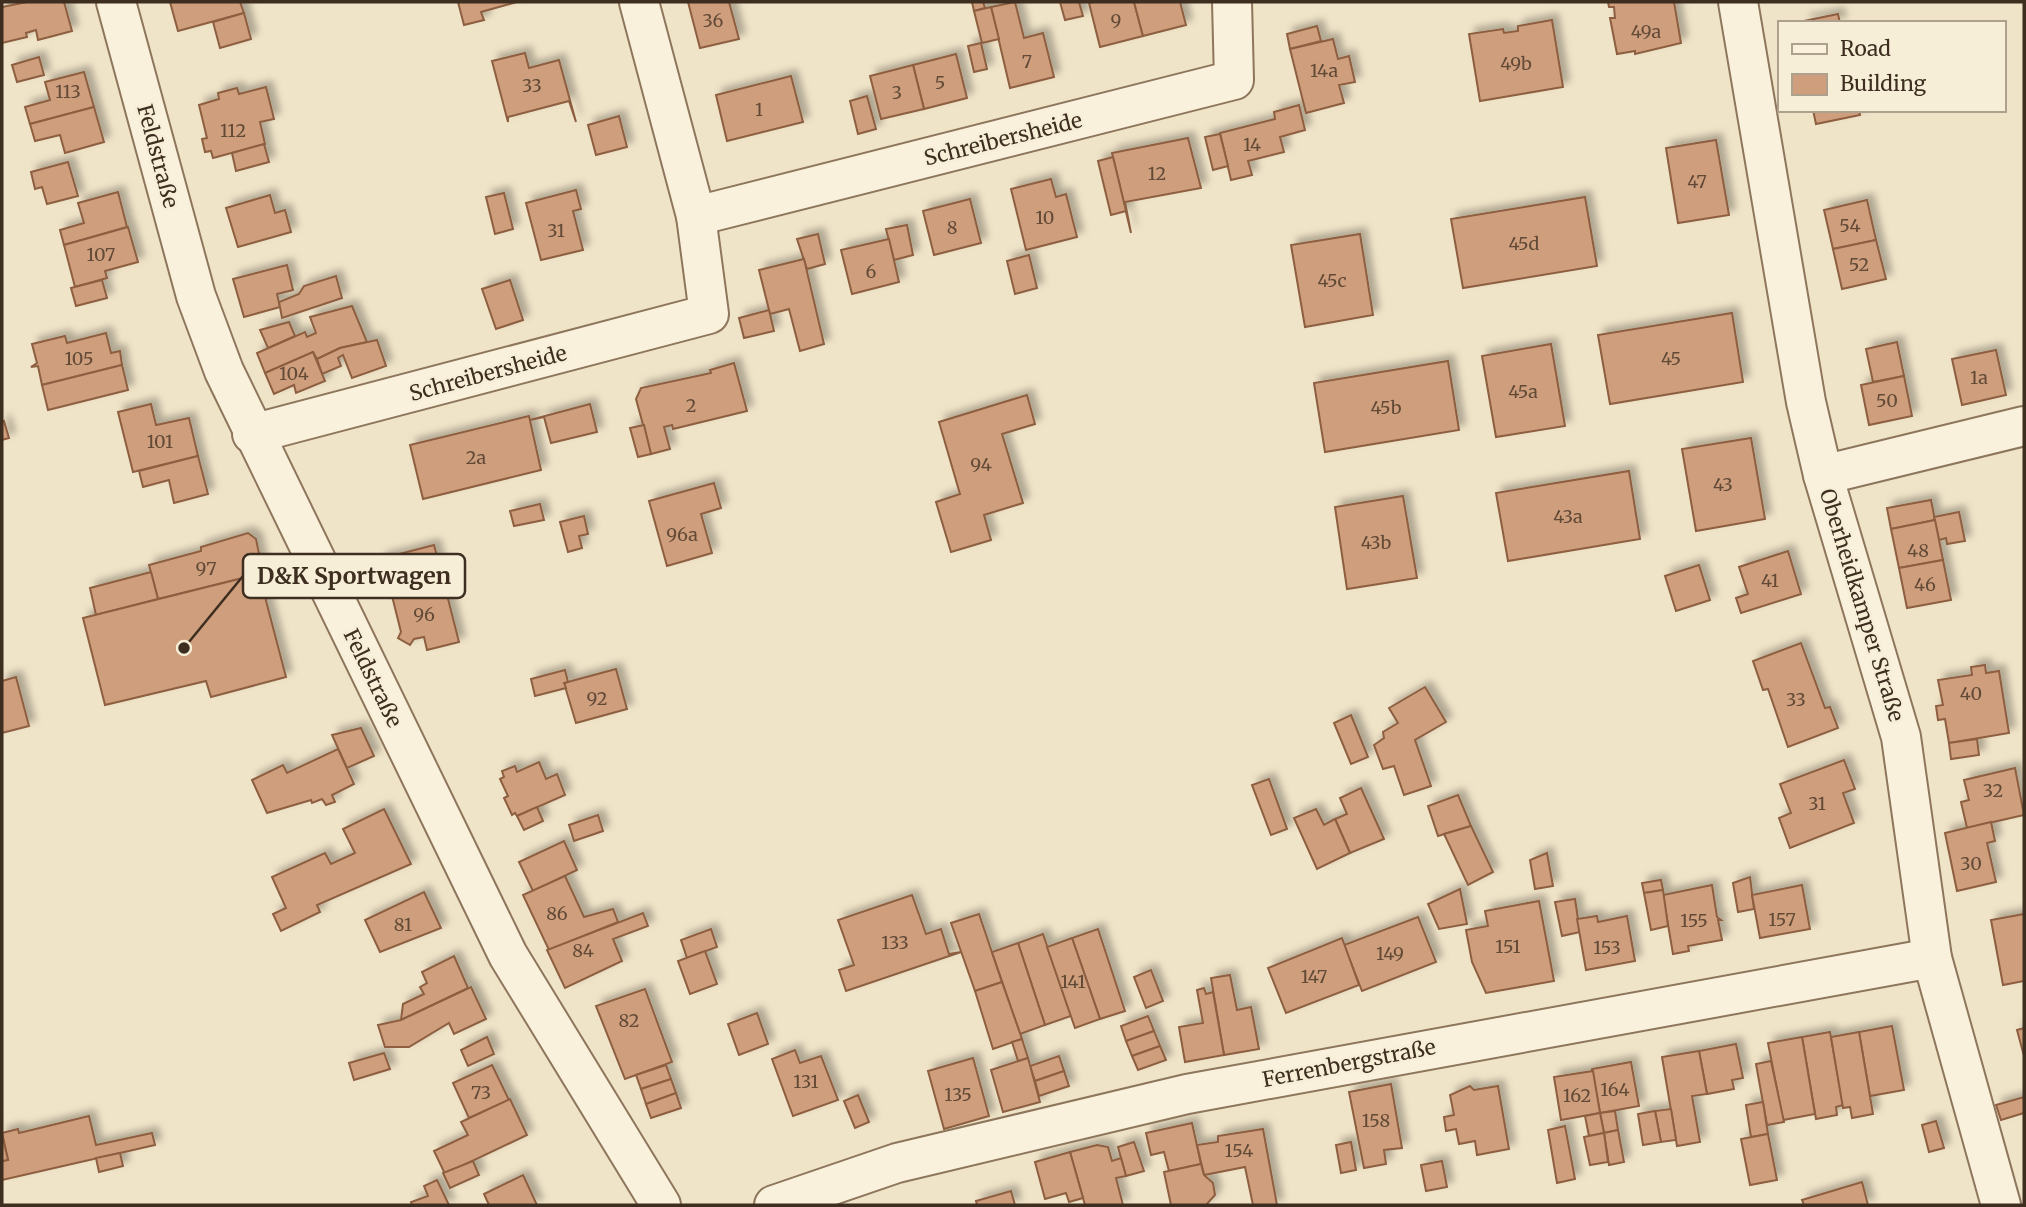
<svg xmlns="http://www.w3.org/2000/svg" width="2026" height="1207" font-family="Merriweather,serif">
<defs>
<filter id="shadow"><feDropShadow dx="6" dy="-6" stdDeviation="3.5" flood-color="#0004"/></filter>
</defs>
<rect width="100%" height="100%" fill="#f0e4c8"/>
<!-- building -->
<g fill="#cf9f7d" stroke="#8d5f41" stroke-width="2" filter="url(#shadow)">
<path d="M27,2h37l8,29 -34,9 -2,-10 -10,3 1,4 -25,6v-36z"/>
<path d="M170,2h70l4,11 -66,18z"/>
<path d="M458,2h59l-36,10 3,8 -20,5z"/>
<path d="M688,2h41l10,37 -39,9z"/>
<path d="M972,2h11l2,6 -11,3z"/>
<path d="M1015,2l9,36 19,-5 11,44 -44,11 -19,-81z"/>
<path d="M1060,2h19l4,14 -18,4z"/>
<path d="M1095,2h39l9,34 -43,11 -11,-44z"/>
<path d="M1134,2h46l6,23 -43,11z"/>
<path d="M1608,2h66l7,41 -46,11v-3l-18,3 -7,-36h5l-1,-11h-5z"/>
<path d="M991,7l8,32 -17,4 -8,-32z"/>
<path d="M244,13l7,26 -31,9 -7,-26z"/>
<path d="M1838,14l2,9h-35l-1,-2z"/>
<path d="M1552,20l11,67 -83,14 -11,-67 34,-5 1,4 14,-2v-5z"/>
<path d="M1317,26l4,15 -31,8 -3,-15z"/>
<path d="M1333,39l5,20 11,-3 6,26 -16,3 5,18 -38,10 -16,-64z"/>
<path d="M981,43l6,26 -13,3 -6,-26z"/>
<path d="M525,53l4,15 30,-8 17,62 -7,-21 -61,16v5l-16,-61z"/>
<path d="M956,54l11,44 -43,11 -11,-44z"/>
<path d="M39,57l5,18 -27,7 -5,-17z"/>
<path d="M913,65l11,44 -43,10 -11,-43z"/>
<path d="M84,72l10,35 -64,17 -5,-17 25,-7 -5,-18z"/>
<path d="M791,76l12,46 -76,19 -11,-46z"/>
<path d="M266,87l8,32 -14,3 5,22 -52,14 -2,-7 -6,1 -3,-13 5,-1 -8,-33 20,-6 -1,-6 19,-5 2,6z"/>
<path d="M867,96l9,33 -18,5 -8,-33z"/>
<path d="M1299,105l6,25 -25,7 4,15 -36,9 4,14 -21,5 -11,-47 55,-14 -1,-7z"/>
<path d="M94,107l10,35 -39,11 -5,-18 -25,6 -5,-17z"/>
<path d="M1813,110h46l1,5 -44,9z"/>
<path d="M619,116l8,31 -31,8 -8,-30z"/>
<path d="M1220,134l8,32 -15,4 -8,-33z"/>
<path d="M1188,138l13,50 -76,14 6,31 -19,-80z"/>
<path d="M1716,140l13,75 -51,8 -12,-75z"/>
<path d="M264,144l5,18 -33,9 -4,-18z"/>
<path d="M1113,157l13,54 -15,4 -13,-54z"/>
<path d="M68,162l10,34 -31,8 -5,-17 -7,2 -4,-17z"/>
<path d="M1051,179l5,18 10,-3 11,43 -51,13 -15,-61z"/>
<path d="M576,190l5,19 -8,2 10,39 -42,10 -15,-57z"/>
<path d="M118,192l9,35 -63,18 -4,-15 24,-7 -6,-20z"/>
<path d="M504,193l9,36 -18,5 -9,-37z"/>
<path d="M270,195l5,18 10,-3 6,22 -53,15 -12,-39z"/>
<path d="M1585,197l12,69 -134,22 -12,-69z"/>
<path d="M970,199l11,44 -47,12 -11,-44z"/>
<path d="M1867,200l9,40 -43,9 -9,-39z"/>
<path d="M907,225l6,30 -19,5 -8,-31z"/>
<path d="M128,227l10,35 -33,9 2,7 -32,9 -11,-42z"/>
<path d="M818,234l7,30 -18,5 -10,-30z"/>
<path d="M1360,234l13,81 -68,12 -14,-82z"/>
<path d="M889,239l10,43 -47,12 -11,-44z"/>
<path d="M1876,240l10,39 -44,10 -9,-40z"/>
<path d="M1029,255l8,33 -22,6 -8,-33z"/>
<path d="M804,259l20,85 -24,7 -11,-42 -19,5 -11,-44z"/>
<path d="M287,265l6,25 -16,4 3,13 -36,10 -11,-38z"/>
<path d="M336,276l6,22 -60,20 -3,-16 20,-8 5,-8z"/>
<path d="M102,280l5,18 -31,8 -5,-18z"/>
<path d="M510,280l13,40 -27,9 -14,-40z"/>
<path d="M352,306l15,36 -27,6 -23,11 -4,-7 -48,21 -8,-20 48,-21 2,5 9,-4 -6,-16z"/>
<path d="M769,310l5,21 -30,7 -5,-20z"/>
<path d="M1732,313l11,69 -133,22 -12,-69z"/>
<path d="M289,322l6,14 -27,12 -8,-18z"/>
<path d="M106,333l5,20 9,-2 2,14 -80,20 -4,-19 -7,1 6,-4 -5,-19 33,-8 2,7z"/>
<path d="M377,340l9,26 -34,12 -9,-23 -5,3 3,8 -19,8 -5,-15 23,-11z"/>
<path d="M1897,342l7,34 -31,6 -7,-33z"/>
<path d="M1551,344l14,82 -69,11 -14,-81z"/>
<path d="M1996,350l10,45 -44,10 -10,-46z"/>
<path d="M313,352l12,29 -29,12 -2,-8 -20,9 -9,-21z"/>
<path d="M1448,361l11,69 -134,22 -11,-69z"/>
<path d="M734,363l13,48 -74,18 -1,-4 -8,2 6,22 -19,5 -15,-55 5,-11 70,-15 -1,-3z"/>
<path d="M122,365l6,25 -80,20 -6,-25z"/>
<path d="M1904,376l8,40 -43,9 -8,-40z"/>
<path d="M1027,395l8,29 -33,10 21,69 -39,12 7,25 -40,12 -15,-50 24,-8 -21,-72z"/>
<path d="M151,404l5,21 33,-7 9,38 -65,16 -15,-60z"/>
<path d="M590,404l7,28 -46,11 -7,-26 -14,3z"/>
<path d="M529,416l12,54 -118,29 -13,-54z"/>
<path d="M4,421l5,17 -7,2v-18z"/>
<path d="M644,425l7,29 -13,3 -8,-29z"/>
<path d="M1751,438l14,81 -69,12 -14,-82z"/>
<path d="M198,456l10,38 -34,9 -5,-23 -26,7 -4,-16z"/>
<path d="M1629,471l11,68 -132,22 -12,-68z"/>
<path d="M714,483l7,25 -20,6 11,39 -45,13 -18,-65z"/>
<path d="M1403,496l14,82 -70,11 -12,-82z"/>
<path d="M1931,500l4,20 -44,9 -4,-21z"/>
<path d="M540,504l4,16 -30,6 -4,-15z"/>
<path d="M1959,512l6,29 -18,3 -1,-6 -7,2 -5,-23z"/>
<path d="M584,516l4,18 -9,2 3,12 -14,4 -8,-30z"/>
<path d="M1935,520l8,40 -44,8 -8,-39z"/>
<path d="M248,533l8,6 7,34 -105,26 -9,-34 52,-14v-4z"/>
<path d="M434,545l10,38 -52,13v-12l-5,1 -7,-26z"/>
<path d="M1788,551l13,43 -60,19 -5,-15 12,-4 -9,-27z"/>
<path d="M1943,560l8,40 -44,8 -8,-40z"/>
<path d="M1699,565l11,35 -34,11 -11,-35z"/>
<path d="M151,572l7,27 -62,16 -6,-27z"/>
<path d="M259,574l27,103 -75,20 -5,-16 -101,24 -22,-87z"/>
<path d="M444,583l15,59 -32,8 -3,-13 -10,2 -4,6 -12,-7 3,-6 -9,-36z"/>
<path d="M1801,643l24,65 5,-1 8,21 -50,19 -20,-58 -5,1 -10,-29z"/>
<path d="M1985,665l1,8 13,-2 10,62 -60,10 -4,-24 -7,1 -2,-14 7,-1 -5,-25 34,-5 -1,-8z"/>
<path d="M616,669l11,40 -51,14 -12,-40z"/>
<path d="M565,670l3,12 -4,1 2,5 -31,8 -4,-17z"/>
<path d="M16,677l13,49 -27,7v-52z"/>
<path d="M1425,687l21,35 -31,18 16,46 -27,9 -10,-29 -11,3 -9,-24 10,-7 -1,-6 15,-9 -9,-15z"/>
<path d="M1351,715l17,42 -17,7 -17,-41z"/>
<path d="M361,728l13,28 -27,12 -15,-33z"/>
<path d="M1977,739l2,16 -28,4 -2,-16z"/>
<path d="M338,749l16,35 -22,11 3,7 -9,3 -4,-6 -10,4 -1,-3 -44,13 -15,-33 31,-15 4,8z"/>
<path d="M1844,760l11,29 -12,4 11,30 -64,25 -11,-30 12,-5 -11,-29z"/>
<path d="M539,762l7,17 11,-5 8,21 -48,21 -2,-3 -3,2 -8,-17 4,-2 -8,-17 4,-2 -2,-6 13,-5 2,6z"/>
<path d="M2015,768l9,47 -57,13 -6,-26 8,-2 -5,-20z"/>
<path d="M1269,779l18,50 -16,6 -19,-50z"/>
<path d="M1361,788l23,51 -34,14 -15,-34 12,-5 -7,-16z"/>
<path d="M1458,795l13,31 -33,10 -10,-30z"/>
<path d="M537,807l6,14 -19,9 -7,-14z"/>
<path d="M384,809l27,55 -94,41 3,7 -39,19 -8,-17 13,-6 -14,-31 53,-24 6,11 24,-11 -12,-24z"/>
<path d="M1316,809l8,16 11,-6 15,34 -33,16 -23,-51z"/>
<path d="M598,815l5,16 -29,10 -5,-16z"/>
<path d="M1991,822l4,19 -8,2 9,39 -39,9 -12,-58z"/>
<path d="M1471,826l22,46 -25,13 -24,-51z"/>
<path d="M564,841l13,29 -44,21 -14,-29z"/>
<path d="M1547,853l6,33 -18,3 -5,-29z"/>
<path d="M565,876l19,41 29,-8 5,13 -69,28 -26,-55z"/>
<path d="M1750,877l4,32 -16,3 -5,-29z"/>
<path d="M1661,880l2,10 -19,3 -2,-10z"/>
<path d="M1712,885l5,32 4,3h-3l4,20 -34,6 1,5 -16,3 -10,-59z"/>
<path d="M1802,885l8,44 -50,9 -8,-43z"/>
<path d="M1460,889l7,35 -28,5 -11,-25z"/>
<path d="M1663,890l5,36 -17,4 -7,-37z"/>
<path d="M424,892l17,36 -61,24 -15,-32z"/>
<path d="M912,895l14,39 15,-5 8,25 12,-2 -115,39 -7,-21 15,-5 -16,-45z"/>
<path d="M1575,899l5,33 -18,4 -7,-34z"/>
<path d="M1539,901l15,80 -68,12 -14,-31 -6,-32 22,-4 -3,-15z"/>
<path d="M643,913l5,13 -35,13 9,22 -57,27 -18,-38z"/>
<path d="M979,914l23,68 -27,9 -24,-68z"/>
<path d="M2024,914v67l-21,4 -12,-65z"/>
<path d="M1597,916l1,6 29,-6 8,45 -49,9 -9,-51z"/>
<path d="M1418,917l18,45 -74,29 -18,-46z"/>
<path d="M711,929l6,18 -30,11 -6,-18z"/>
<path d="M1098,929l27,82 -25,8 -28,-81z"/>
<path d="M1043,934l28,82 -26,9 -27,-82z"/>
<path d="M1072,938l28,81 -25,9 -28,-81z"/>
<path d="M1342,938l17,47 -73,28 -18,-45z"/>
<path d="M1018,943l27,82 -25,9 -28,-82z"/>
<path d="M705,951l12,33 -27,10 -12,-33z"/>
<path d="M454,956l14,32 -67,32 2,-16 21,-10 -4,-7 7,-4 -5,-11z"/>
<path d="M1151,970l12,31 -17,7 -12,-31z"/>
<path d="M1230,975l7,35 14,-3 8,42 -35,6 -13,-77z"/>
<path d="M1002,982l20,57 -29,10 -18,-58z"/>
<path d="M471,987l15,32 -32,15 -5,-11 -40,24h-24l-7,-22 23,-5z"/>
<path d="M1204,988l2,6 7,-2 11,63 -39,7 -6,-35 24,-4 -6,-33z"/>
<path d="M645,989l27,73 -47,17 -29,-73z"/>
<path d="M757,1013l11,31 -29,11 -11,-31z"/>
<path d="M1148,1016l6,15 -28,10 -5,-15z"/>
<path d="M1892,1026l12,64 -34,6 -11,-64z"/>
<path d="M2024,1028v28l-7,-26z"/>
<path d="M1154,1031l6,15 -28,10 -6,-15z"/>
<path d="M1830,1032l13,73 -7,2 1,8 -21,4 -14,-82z"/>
<path d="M1859,1032l14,82 -21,4 -2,-11 -7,1 -12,-71z"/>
<path d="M487,1037l7,17 -26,12 -7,-16z"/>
<path d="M1802,1037l13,77 -32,6 -15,-77z"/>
<path d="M1022,1039l6,19 -10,3 -6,-19z"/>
<path d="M1736,1044l7,34 -11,2 2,9 -27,5 -8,-43z"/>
<path d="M1160,1046l6,14 -28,10 -6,-14z"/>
<path d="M795,1050l5,13 21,-7 17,44 -45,16 -21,-57z"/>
<path d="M1699,1051l8,43 -15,2 8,46 -23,4 -15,-89z"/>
<path d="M384,1053l6,16 -36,11 -5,-17z"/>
<path d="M1059,1056l5,15 -29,10 -5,-15z"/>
<path d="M973,1058l16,58 -45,13 -16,-58z"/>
<path d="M1028,1058l12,44 -37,10 -12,-42z"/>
<path d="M1771,1061l13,61 -17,3 -11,-61z"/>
<path d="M1631,1062l8,44 -39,7 -8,-44z"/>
<path d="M492,1065l17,35 -40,18 -16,-35z"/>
<path d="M666,1065l5,14 -30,10 -5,-14z"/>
<path d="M1064,1071l5,15 -30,10 -4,-15z"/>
<path d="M1593,1071l7,42 -39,7 -7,-43z"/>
<path d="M671,1079l5,14 -30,11 -5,-15z"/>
<path d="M1391,1084l11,64 -18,2 2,14 -22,4 -15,-76z"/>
<path d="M1470,1086l4,4 24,-4 11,63 -32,6 -2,-14 -16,3 -3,-15 -10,2 -2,-14 10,-2 -4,-20z"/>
<path d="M676,1093l5,15 -30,10 -5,-14z"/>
<path d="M858,1095l11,27 -14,6 -11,-27z"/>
<path d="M2024,1097v16l-23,7 -5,-15z"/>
<path d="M510,1099l17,36 -82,39 -11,-23 34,-16 -7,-13z"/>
<path d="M1763,1102l5,32 -17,3 -5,-32z"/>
<path d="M1671,1109l5,31 -15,2 -6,-31z"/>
<path d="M1615,1111l3,19 -14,3 -4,-20z"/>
<path d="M1655,1111l6,31 -18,3 -5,-31z"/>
<path d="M1600,1113l4,20 -15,3 -4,-20z"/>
<path d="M89,1116l7,29 56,-12 3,12 -153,35v-19l6,-1 -6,-27 16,-4 1,4z"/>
<path d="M1936,1121l8,27 -15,4 -7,-27z"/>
<path d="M1192,1123l9,41 -32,7 -5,-19 -13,3 -5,-22z"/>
<path d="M1565,1126l10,53 -18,4 -9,-53z"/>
<path d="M1263,1129l14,76h-24l-8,-38 -41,8 -7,-30 21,-3v-6z"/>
<path d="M1618,1130l6,32 -15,3 -5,-32z"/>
<path d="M1604,1133l4,29 -18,3 -6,-28z"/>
<path d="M2,1134l6,26 -6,1z"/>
<path d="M1768,1134l9,46 -27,5 -9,-46z"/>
<path d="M1134,1142l10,29 -18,5 -8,-29z"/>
<path d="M1351,1142l5,28 -15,3 -5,-28z"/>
<path d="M1097,1145l11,2 4,14 9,-3 5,18 -10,2 7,27h-38l-15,-53z"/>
<path d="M1070,1152l13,46 -14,4 -3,-9 -21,6 -10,-37z"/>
<path d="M120,1153l3,13 -24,6 -3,-14z"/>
<path d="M473,1161l6,14 -29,13 -7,-15z"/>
<path d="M1442,1161l5,26 -21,4 -5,-26z"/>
<path d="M1201,1164l3,11 9,8 2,12 -9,10h-35l-7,-33z"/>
<path d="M523,1175l14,30h-48l-5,-11z"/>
<path d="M437,1180l12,25h-37l-1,-3 17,-6 -4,-10z"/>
<path d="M1862,1182l6,23h-64l-2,-5z"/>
<path d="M1011,1191l4,14h-38l-1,-4z"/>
</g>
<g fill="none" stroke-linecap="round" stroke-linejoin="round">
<defs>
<g id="street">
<path d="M116,2l80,294 28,75 284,584 153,250"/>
<path d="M1738,2l68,400 17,73 78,262 31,221 69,247"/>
<path d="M696,216l538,-136 -2,-78"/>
<path d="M252,434l457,-120 -13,-98 -57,-214"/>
<path d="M1823,475l201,-49"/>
<path d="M774,1205l123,-42 290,-69 745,-136"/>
</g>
</defs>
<!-- street casing -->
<use href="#street" stroke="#8d765c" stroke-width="42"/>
<!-- street -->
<use href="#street" stroke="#faf1dc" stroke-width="38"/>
</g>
<g text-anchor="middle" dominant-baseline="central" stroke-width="5" stroke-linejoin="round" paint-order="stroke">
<!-- number labels -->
<g font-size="18" fill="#624a37">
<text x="713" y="20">36</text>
<text x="1116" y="20">9</text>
<text x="1646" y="31">49a</text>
<text x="1027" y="61">7</text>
<text x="1516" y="63">49b</text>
<text x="1324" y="70">14a</text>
<text x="940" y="82">5</text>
<text x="532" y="85">33</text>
<text x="68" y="91">113</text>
<text x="897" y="92">3</text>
<text x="759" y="109">1</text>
<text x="233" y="130">112</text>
<text x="1252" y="144">14</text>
<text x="1157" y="173">12</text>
<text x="1697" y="181">47</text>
<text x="1045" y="217">10</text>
<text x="1850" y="225">54</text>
<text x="952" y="227">8</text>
<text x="556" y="230">31</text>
<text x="1524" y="243">45d</text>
<text x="101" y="254">107</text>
<text x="1859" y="264">52</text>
<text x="871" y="271">6</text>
<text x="1332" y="280">45c</text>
<text x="79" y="358">105</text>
<text x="1671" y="358">45</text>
<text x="294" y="373">104</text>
<text x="1979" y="377">1a</text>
<text x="1523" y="391">45a</text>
<text x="1887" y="400">50</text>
<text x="691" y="405">2</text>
<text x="1386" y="407">45b</text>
<text x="160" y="441">101</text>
<text x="476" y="457">2a</text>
<text x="981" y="464">94</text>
<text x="1723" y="484">43</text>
<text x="1568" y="516">43a</text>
<text x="682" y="534">96a</text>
<text x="1376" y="542">43b</text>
<text x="1918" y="550">48</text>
<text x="206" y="568">97</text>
<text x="1770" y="580">41</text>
<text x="1925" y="584">46</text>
<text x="424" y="614">96</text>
<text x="1971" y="693">40</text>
<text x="597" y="698">92</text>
<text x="1796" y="699">33</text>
<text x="1993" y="790">32</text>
<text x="1817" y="803">31</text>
<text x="1971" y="863">30</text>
<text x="557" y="913">86</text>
<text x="1782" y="919">157</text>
<text x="1694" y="920">155</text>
<text x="403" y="924">81</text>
<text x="895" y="942">133</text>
<text x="1508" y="946">151</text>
<text x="1607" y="947">153</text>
<text x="583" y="950">84</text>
<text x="1390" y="953">149</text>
<text x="1314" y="976">147</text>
<text x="1073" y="981">141</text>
<text x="629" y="1020">82</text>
<text x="806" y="1081">131</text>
<text x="1615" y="1089">164</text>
<text x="481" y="1092">73</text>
<text x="958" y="1094">135</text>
<text x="1577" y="1095">162</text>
<text x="1376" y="1120">158</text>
<text x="1239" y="1150">154</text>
</g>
<!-- street labels -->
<g font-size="21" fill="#3d2e20" stroke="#f7eed8">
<text transform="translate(1003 139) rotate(-14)">Schreibersheide</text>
<text transform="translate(158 156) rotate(75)">Feldstraße</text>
<text transform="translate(488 373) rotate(-15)">Schreibersheide</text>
<text transform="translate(1862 605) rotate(73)">Oberheidkamper Straße</text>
<text transform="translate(373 678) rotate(64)">Feldstraße</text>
<text transform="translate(1349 1063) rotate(-11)">Ferrenbergstraße</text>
</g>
</g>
<!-- callouts -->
<path fill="none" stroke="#3d2e20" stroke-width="2.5" d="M184 648L243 576"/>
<circle fill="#3d2e20" stroke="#f7eed8" stroke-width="2.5" cx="184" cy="648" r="7"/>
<rect fill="#f7eed8" stroke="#3d2e20" stroke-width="2.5" x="243" y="554" width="222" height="44" rx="7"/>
<g font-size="23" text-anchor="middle" font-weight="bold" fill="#3d2e20">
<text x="354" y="584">D&amp;K Sportwagen</text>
</g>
<!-- border -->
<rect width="2026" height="1207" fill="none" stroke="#3d2e20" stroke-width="7"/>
<!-- legend -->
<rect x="1778" y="21" width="228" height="91" fill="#f7eed8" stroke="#ada18e" stroke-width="2"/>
<rect x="1792" y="44" width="35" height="10" fill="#faf1dc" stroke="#ada18e" stroke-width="2"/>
<text x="1840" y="56" font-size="21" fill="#3d2e20">Road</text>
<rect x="1792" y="74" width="35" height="21" fill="#cf9f7d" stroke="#ada18e" stroke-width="2"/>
<text x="1840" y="91" font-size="21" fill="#3d2e20">Building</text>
</svg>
